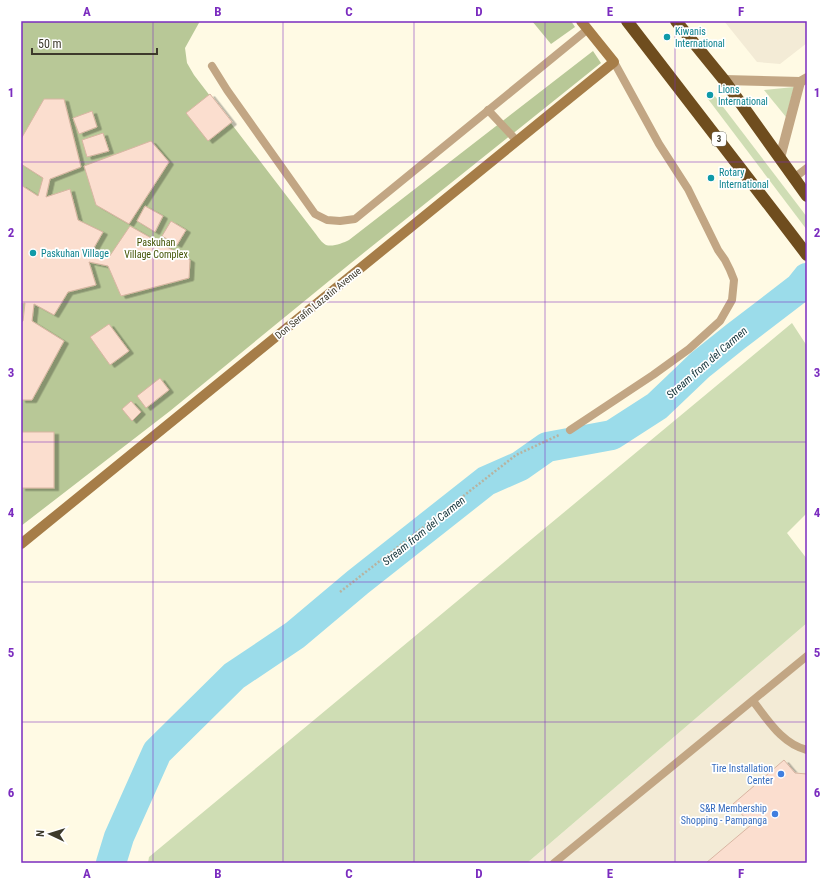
<svg xmlns="http://www.w3.org/2000/svg" width="828" height="884" font-family="'Roboto Condensed',sans-serif">
<defs>
<filter id="shadow"><feDropShadow dx="4.5" dy="2.5" stdDeviation="0" flood-color="#0004"/></filter>
</defs>
<rect width="100%" height="100%" fill="#fffae4"/>
<!-- commercial -->
<g fill="#f3ebd6">
<path d="M724,21h83v22l-27,21 -23,-2z"/>
<path d="M807,623v240h-280z"/>
</g>
<!-- green -->
<g fill="#cfddb4">
<path d="M794,87l-8,30 -22,-27z"/>
<path d="M714,95l93,122v13l-99,-131z"/>
<path d="M792,323l15,23v167l-20,20 20,26v64l-280,240h-379l1,-6z"/>
</g>
<!-- forest -->
<g fill="#b8c897">
<path d="M21,21h179l-15,27 2,15 7,12 121,158c3,4 7,10 11,12 7,2 17,-2 23,-5l244,-189 8,12 -250,200 -181,148 -149,115z"/>
<path d="M532,21h39l4,6 -24,17z"/>
</g>
<g fill="none" stroke-linecap="round" stroke-linejoin="round">
<!-- river -->
<path stroke="#9bdcea" stroke-width="30" d="M111,863l8,-26 38,-85 77,-76 61,-41 63,-53 128,-101 34,-15 27,-19 65,-12 45,-29 43,-41 35,-28 64,-49 8,-10"/>
</g>
<!-- building -->
<g fill="#fbdecf" stroke="#d8b5a2" filter="url(#shadow)">
<path d="M210,94l22,28 -24,19 -22,-28z"/>
<path d="M44,99h20l17,68 -31,12 -4,18 24,-8 8,31 25,12 -12,21 18,4 21,-31 60,34 -1,18 -68,18 -13,-30 -19,-4 7,23 -28,7 -14,23 -20,-11 -2,17 32,20 -32,59h-11v-78l2,-1 2,-18 -4,1v-119l17,11 5,-18 -22,-14v-25z"/>
<path d="M92,111l5,16 -18,7 -6,-16z"/>
<path d="M103,133l6,18 -22,6 -5,-17z"/>
<path d="M151,141l18,21 -40,62 -33,-19 -12,-39z"/>
<path d="M145,206l18,10 -8,16 -18,-11z"/>
<path d="M171,221l15,9 -9,15 -15,-9z"/>
<path d="M109,324l20,27 -19,14 -20,-28z"/>
<path d="M160,378l9,12 -23,18 -9,-12z"/>
<path d="M131,401l10,11 -9,9 -10,-12z"/>
<rect x="21" y="432" width="33" height="56"/>
<path d="M784,760l11,13 12,1v89h-101l45,-38 -18,-21z"/>
</g>
<g fill="none" stroke-linecap="round" stroke-linejoin="round">
<!-- path -->
<path stroke="#b7b3a0" stroke-width="2.5" stroke-dasharray="2 2" stroke-linecap="butt" d="M340,592l176,-137 43,-20"/>
<!-- lane -->
<g stroke="#c2a684" stroke-width="8">
<path d="M212,66l15,24 88,124 12,6 13,1 15,-2 233,-190"/>
<path d="M488,110l29,31"/>
<path d="M794,178l13,-10"/>
<path d="M570,430l83,-55 36,-26 31,-28 12,-21 2,-20 -4,-10 -5,-10 -7,-10 -30,-61 -29,-45 -45,-82"/>
<path d="M753,701c15,19 29,43 54,49"/>
<path d="M554,863l253,-207"/>
</g>
<!-- street -->
<g stroke="#c2a684" stroke-width="10">
<path d="M724,80l76,2 7,-4"/>
<path d="M780,158l20,-76"/>
</g>
<!-- secondary -->
<path stroke="#a67d48" stroke-width="10" d="M21,544l593,-482 -33,-41"/>
<!-- highway -->
<g stroke="#6f4d1e" stroke-width="12">
<path d="M627,21l161,209 19,25"/>
<path d="M676,21l48,59 83,116"/>
</g>
</g>
<!-- grid -->
<path fill="none" stroke="#7b2cbf" stroke-width="1" stroke-opacity="0.55" d="M153,21v842M283,21v842M414,21v842M545,21v842M675,21v842M21,162h786M21,302h786M21,442h786M21,582h786M21,722h786"/>
<!-- markers -->
<g fill="#0f9aa8" stroke="#fff" stroke-width="1.5">
<circle cx="667" cy="37" r="4"/>
<circle cx="710" cy="95" r="4"/>
<circle cx="711" cy="178" r="4"/>
<circle cx="33" cy="253" r="4"/>
</g>
<g fill="#3f7fe0" stroke="#fff" stroke-width="1.5">
<circle cx="781" cy="774" r="4"/>
<circle cx="775" cy="814" r="4"/>
</g>
<g text-anchor="middle" dominant-baseline="central" stroke-width="3.5" stroke-linejoin="round" paint-order="stroke">
<!-- shield labels -->
<rect fill="#fff" stroke="#77756b" stroke-width="1" x="712" y="132" width="14" height="14" rx="3"/>
<g font-size="9" font-weight="bold" fill="#3d3a2c">
<text x="719" y="139">3</text>
</g>
<!-- culture labels -->
<g font-size="10" fill="#0d838f" stroke="#fff" text-anchor="start">
<text x="675" y="31">Kiwanis<tspan x="675" dy="12">International</tspan></text>
<text x="718" y="89">Lions<tspan x="718" dy="12">International</tspan></text>
<text x="719" y="172">Rotary<tspan x="719" dy="12">International</tspan></text>
<text x="41" y="253">Paskuhan Village</text>
</g>
<!-- park labels -->
<g font-size="10" fill="#445507" stroke="#fff">
<text x="156" y="242">Paskuhan<tspan x="156" dy="12">Village Complex</tspan></text>
</g>
<!-- street labels -->
<g font-size="10" fill="#3d3a2c" stroke="#fff">
<text transform="translate(318 303) rotate(-39)">Don Serafin Lazatin Avenue</text>
</g>
<!-- shop labels -->
<g font-size="10" fill="#366cbe" stroke="#fff" text-anchor="end">
<text x="773" y="768">Tire Installation<tspan x="773" dy="12">Center</tspan></text>
<text x="767" y="808">S&amp;R Membership<tspan x="767" dy="12">Shopping - Pampanga</tspan></text>
</g>
<!-- water labels -->
<g font-size="11" font-style="italic" fill="#103137" stroke="#fff">
<text transform="translate(707 363) rotate(-41)">Stream from del Carmen</text>
<text transform="translate(424 531) rotate(-39)">Stream from del Carmen</text>
</g>
</g>
<!-- border -->
<rect width="828" height="884" fill="none" stroke="#ffffff" stroke-width="44"/>
<!-- north arrow -->
<g transform="translate(50 834) rotate(274)" stroke="#ffffff" stroke-width="3" paint-order="stroke">
<path d="M0-3L7 15L0 10L-7 15Z" fill="#3d3a2c"/>
<text y="-6" font-size="11" font-weight="bold" text-anchor="middle" fill="#3d3a2c">N</text>
</g>
<!-- scale -->
<path d="M32 48v6h125v-6" fill="none" stroke="#3d3a2c" stroke-width="2"/>
<text x="38" y="48" font-size="12" fill="#3d3a2c" stroke="#ffffff" stroke-width="3" paint-order="stroke">50 m</text>
<rect x="22" y="22" width="784" height="840" fill="none" stroke="#7b2cbf" stroke-width="1.5"/>
<g font-size="13" text-anchor="middle" font-weight="bold" fill="#7b2cbf">
<text x="87" y="16">A</text>
<text x="218" y="16">B</text>
<text x="349" y="16">C</text>
<text x="479" y="16">D</text>
<text x="610" y="16">E</text>
<text x="741" y="16">F</text>
<text x="11" y="97">1</text>
<text x="817" y="97">1</text>
<text x="11" y="237">2</text>
<text x="817" y="237">2</text>
<text x="11" y="377">3</text>
<text x="817" y="377">3</text>
<text x="11" y="517">4</text>
<text x="817" y="517">4</text>
<text x="11" y="657">5</text>
<text x="817" y="657">5</text>
<text x="11" y="797">6</text>
<text x="817" y="797">6</text>
<text x="87" y="878">A</text>
<text x="218" y="878">B</text>
<text x="349" y="878">C</text>
<text x="479" y="878">D</text>
<text x="610" y="878">E</text>
<text x="741" y="878">F</text>
</g>
</svg>
